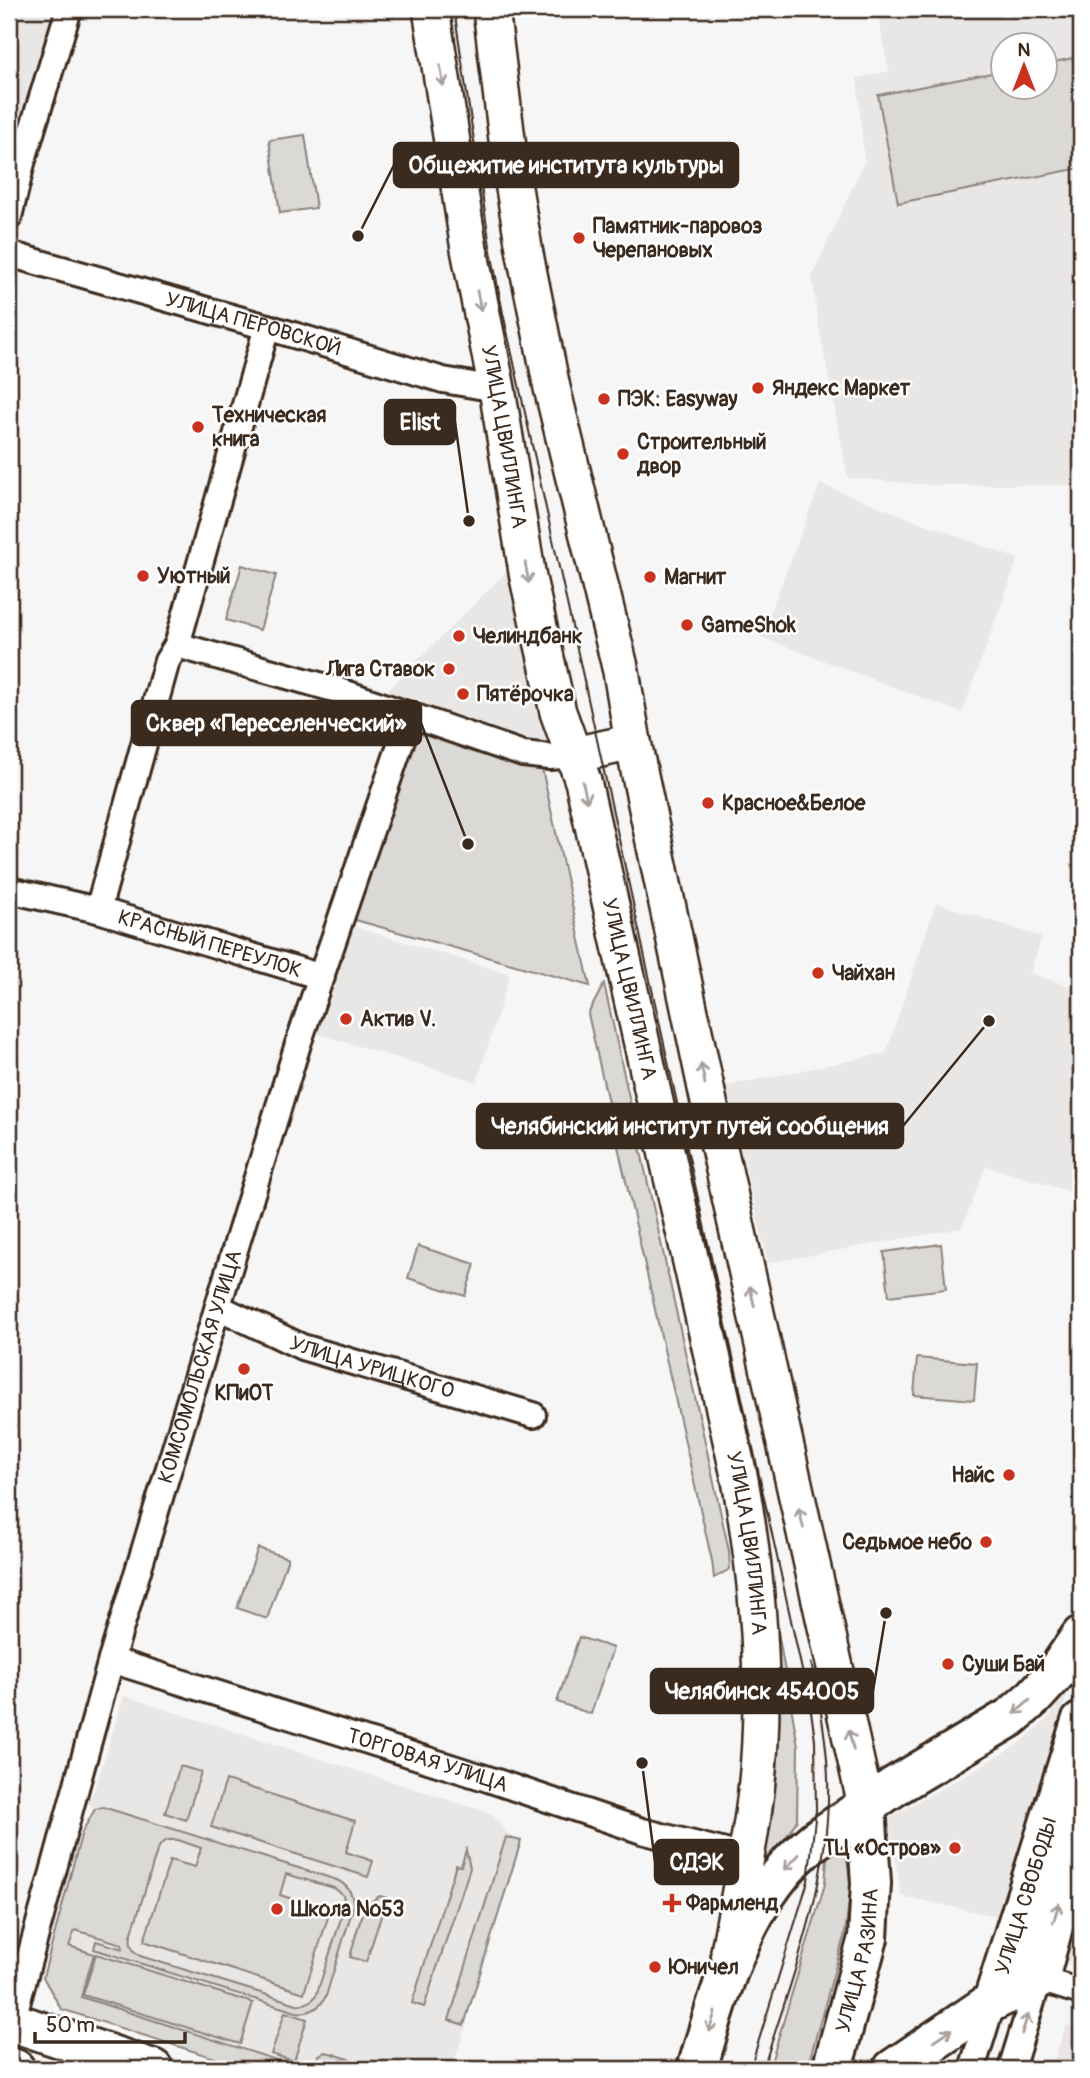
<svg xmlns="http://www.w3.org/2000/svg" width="1090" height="2078" font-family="Pangolin,sans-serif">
<rect width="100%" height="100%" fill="#f7f6f6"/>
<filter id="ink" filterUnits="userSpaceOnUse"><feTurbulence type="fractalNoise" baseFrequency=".0143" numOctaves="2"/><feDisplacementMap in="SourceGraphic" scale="14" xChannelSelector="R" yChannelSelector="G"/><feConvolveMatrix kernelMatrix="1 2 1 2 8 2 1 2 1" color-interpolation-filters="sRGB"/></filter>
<g filter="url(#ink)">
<!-- built -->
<g fill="#e9e7e6" fill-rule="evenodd">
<path d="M9,9h45l-45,142z"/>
<path d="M876,9h205v476h-148l-85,-7 -30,-156 -6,-46 52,-114 -7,-84 32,-7zM1002,46h42v42h-42z"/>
<path d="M820,484l198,75 -56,154 -201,-76z"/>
<path d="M511,567l38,178 -167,-49z"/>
<path d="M936,903l106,34 -12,36 51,17v205l-95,-29 -24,62 -194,35 -42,-177 160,-33z"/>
<path d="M348,925l162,49 -33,108 -162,-49z"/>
<path d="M1071,1683l-75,233 -95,-20 -12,-78 123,-70 19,-14 18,-17z"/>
<path d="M124,1696l366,117 25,28 -53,168 5,14 -15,46h-174l-222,-70 26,-167 13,-22 -8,-8 8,-14z"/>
<path d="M1081,1865v107l-13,-9 -4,-11z"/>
<path d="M1066,2025l15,4v40h-30z"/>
</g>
<!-- green -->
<g fill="#dbd9d6" stroke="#8b827a" stroke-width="2" fill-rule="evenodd">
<path d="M1073,58l8,46v64l-183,35 -20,-108 124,-24v17h42l1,-24z"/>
<path d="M305,135l11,73 -36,5 -11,-73z"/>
<path d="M242,565l34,10 -16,55 -34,-10z"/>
<path d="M418,729l124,40 48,217 -238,-67z"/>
<path d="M604,984l125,567 1,18 -16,9 -2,-17 -124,-547z"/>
<path d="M941,1244l5,45 -57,7 -5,-44z"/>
<path d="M418,1246l57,18 -10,32 -57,-18z"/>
<path d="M917,1358l60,5 -3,37 -60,-5z"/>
<path d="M258,1548l30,10 -21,61 -30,-11z"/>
<path d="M777,1626l21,120 -1,74 -43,68 24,-169z"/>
<path d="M579,1637l34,11 -22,66 -34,-12z"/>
<path d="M180,1766l21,6 -15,48 -21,-7z"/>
<path d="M226,1780l129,41 -9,31 27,9 -5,16 -157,-50z"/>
<path d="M103,1807l234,73c12,6 17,15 16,28l-27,88c-6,12 -16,18 -30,16l-202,-63 2,-8 27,8 -1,-5 -47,-14 -6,16 25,8 -13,43 217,70 -1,2h-48l-188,-60 -18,-32 39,-145 13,-23zM168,1840h10l23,8 -6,19 -25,-7 -26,81 160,52 26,-82 -50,-16 6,-21 48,14 9,7 2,11 -28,87c-4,9 -10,12 -20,11l-157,-48c-8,-5 -11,-11 -9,-20l26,-85 4,-7z"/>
<path d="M506,1837l15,4 -57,184 -15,-5z"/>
<path d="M845,1843l6,44 -6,46 -38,136h-38l56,-185 2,-26z"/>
<path d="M466,1850l4,18 -46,139 -12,-4 44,-138 5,1z"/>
<path d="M380,1896l7,2 -21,64 -16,-5c6,-20 10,-53 30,-61z"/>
<path d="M96,1954l157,49 -13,41 -157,-49z"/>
<path d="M285,2012l22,7 -13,42 -23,-7z"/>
<path d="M325,2052l5,1 50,16h-66l5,-14z"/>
</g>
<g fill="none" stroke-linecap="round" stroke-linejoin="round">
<defs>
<g id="minor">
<path d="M9,217l13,-54 47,-154"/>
<path id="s1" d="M9,254l258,73 176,53 54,9"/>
<path d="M177,645l160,45 186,64 27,3 24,-2"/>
<path id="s2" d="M9,890l89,20 224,67"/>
<path d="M98,910l69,-249 10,-16 90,-318"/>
<path id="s3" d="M218,1307l84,40 231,68"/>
<path id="s4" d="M111,1660l371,117 160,54 103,26"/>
<path id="s5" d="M12,2022l99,-362 132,-437 55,-179 112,-328"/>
<path d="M972,2069l21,-68"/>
<path d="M1011,2069l28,-90 42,13"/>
</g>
<g id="secondary">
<path id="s6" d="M431,9l38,240 28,140 31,189 30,134 25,69 157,699c20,111 29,224 13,335 -7,46 -16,92 -24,137"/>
<path d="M491,9l19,155 15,90 27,134 69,283 12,71 77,365 156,699"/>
<path d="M574,755l59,-13"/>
</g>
<g id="primary">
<path id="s7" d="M993,2001l88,-279"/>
<path d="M9,2021l144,48"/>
<path d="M9,2067l6,2"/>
<path d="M697,2069c24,-81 48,-173 117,-228l81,-55 116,-69 23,-20 21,-23 26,-38"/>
<path id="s8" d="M832,2069l36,-131 3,-55 -5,-77"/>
<path d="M893,2069l100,-68 46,-22 16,-60 26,-91"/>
</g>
</defs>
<!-- minor casing -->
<use href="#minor" stroke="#3b2a1e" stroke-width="30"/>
<!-- secondary casing -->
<use href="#secondary" stroke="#3b2a1e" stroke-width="40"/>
<!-- primary casing -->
<use href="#primary" stroke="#3b2a1e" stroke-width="44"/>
<!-- minor -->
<use href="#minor" stroke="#fff" stroke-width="24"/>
<!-- secondary -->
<use href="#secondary" stroke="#fff" stroke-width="35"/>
<!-- primary -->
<use href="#primary" stroke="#fff" stroke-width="38"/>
<!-- tram -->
<g stroke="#3b2a1e" stroke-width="2">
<path d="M454,9l36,237 13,67 308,1398 4,29 1,70 -8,71 -58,188"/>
<path d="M763,2069c30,-94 68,-189 65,-290 -1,-39 -8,-77 -17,-116"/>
</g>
</g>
<!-- one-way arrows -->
<defs><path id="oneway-shaft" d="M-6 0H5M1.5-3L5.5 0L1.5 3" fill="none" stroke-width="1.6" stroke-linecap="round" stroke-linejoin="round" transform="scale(1.75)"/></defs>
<g stroke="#a79f9a">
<use href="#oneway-shaft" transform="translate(442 76) rotate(81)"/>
<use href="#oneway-shaft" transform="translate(479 301) rotate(79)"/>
<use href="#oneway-shaft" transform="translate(527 573) rotate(80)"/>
<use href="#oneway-shaft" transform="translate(585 792) rotate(77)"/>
<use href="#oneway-shaft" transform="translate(703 1074) rotate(-101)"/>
<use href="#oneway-shaft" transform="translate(752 1296) rotate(-103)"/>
<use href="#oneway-shaft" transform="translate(801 1518) rotate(-103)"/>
<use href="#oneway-shaft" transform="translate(1022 1707) rotate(139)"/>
<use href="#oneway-shaft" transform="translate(851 1740) rotate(-103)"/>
<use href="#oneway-shaft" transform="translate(792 1862) rotate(133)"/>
<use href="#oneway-shaft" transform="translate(1056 1913) rotate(-74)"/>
<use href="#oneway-shaft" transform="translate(712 2022) rotate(107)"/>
<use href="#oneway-shaft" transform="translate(1025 2024) rotate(-72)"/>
<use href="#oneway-shaft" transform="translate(943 2035) rotate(-34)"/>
</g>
</g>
<!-- markers -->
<g fill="#c8321e" stroke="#fff" stroke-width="2.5">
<circle cx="579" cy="238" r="7"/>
<circle cx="758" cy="388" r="7"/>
<circle cx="604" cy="399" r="7"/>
<circle cx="198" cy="427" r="7"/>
<circle cx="623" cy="454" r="7"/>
<circle cx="143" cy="576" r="7"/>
<circle cx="650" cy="577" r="7"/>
<circle cx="687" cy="625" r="7"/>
<circle cx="459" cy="636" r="7"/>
<circle cx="449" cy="669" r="7"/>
<circle cx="463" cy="694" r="7"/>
<circle cx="708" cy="803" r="7"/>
<circle cx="818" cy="973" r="7"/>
<circle cx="346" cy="1019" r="7"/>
<circle cx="244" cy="1369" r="7"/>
<circle cx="1009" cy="1475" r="7"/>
<circle cx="986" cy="1542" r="7"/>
<circle cx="948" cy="1664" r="7"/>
<circle cx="955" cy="1848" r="7"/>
<path d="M668.5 1892.5h7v7h7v7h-7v7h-7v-7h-7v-7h7z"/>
<circle cx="277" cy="1909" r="7"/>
<circle cx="655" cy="1967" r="7"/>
</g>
<g text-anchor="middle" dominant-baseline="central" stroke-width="5" stroke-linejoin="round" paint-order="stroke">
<!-- poi labels -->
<g font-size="21" font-weight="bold" fill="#3b2a1e" stroke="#fff" text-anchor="start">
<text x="593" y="226">Памятник-паровоз<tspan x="593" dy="24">Черепановых</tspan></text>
<text x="772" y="388">Яндекс Маркет</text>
<text x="618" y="399">ПЭК: Easyway</text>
<text x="212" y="415">Техническая<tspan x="212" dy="24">книга</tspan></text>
<text x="637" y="442">Строительный<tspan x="637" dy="24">двор</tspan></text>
<text x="157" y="576">Уютный</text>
<text x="664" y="577">Магнит</text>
<text x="701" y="625">GameShok</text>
<text x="473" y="636">Челиндбанк</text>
<text x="435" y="669" text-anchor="end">Лига Ставок</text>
<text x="477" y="694">Пятёрочка</text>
<text x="722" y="803">Красное&amp;Белое</text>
<text x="832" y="973">Чайхан</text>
<text x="360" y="1019">Актив V.</text>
<text x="244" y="1393" text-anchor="middle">КПиОТ</text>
<text x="995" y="1475" text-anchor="end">Найс</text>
<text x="972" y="1542" text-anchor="end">Седьмое небо</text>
<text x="962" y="1664">Суши Бай</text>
<text x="941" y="1848" text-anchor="end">ТЦ «Остров»</text>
<text x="686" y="1903">Фармленд</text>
<text x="291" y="1909">Школа №53</text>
<text x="669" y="1967">Юничел</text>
</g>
<!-- street labels -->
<g font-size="21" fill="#3b2a1e" stroke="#fff">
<text stroke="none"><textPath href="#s1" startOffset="254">УЛИЦА ПЕРОВСКОЙ</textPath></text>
<text stroke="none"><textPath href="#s6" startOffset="434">УЛИЦА ЦВИЛЛИНГА</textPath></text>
<text stroke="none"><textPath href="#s2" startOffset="208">КРАСНЫЙ ПЕРЕУЛОК</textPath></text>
<text stroke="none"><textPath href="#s6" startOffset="1001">УЛИЦА ЦВИЛЛИНГА</textPath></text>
<text stroke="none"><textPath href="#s5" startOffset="682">КОМСОМОЛЬСКАЯ УЛИЦА</textPath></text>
<text stroke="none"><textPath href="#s3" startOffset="166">УЛИЦА УРИЦКОГО</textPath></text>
<text stroke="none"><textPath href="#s6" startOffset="1568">УЛИЦА ЦВИЛЛИНГА</textPath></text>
<text stroke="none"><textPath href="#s4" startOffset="332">ТОРГОВАЯ УЛИЦА</textPath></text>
<text stroke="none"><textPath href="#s7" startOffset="110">УЛИЦА СВОБОДЫ</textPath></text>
<text stroke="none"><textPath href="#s8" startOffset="112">УЛИЦА РАЗИНА</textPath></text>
</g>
</g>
<!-- callouts -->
<path fill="none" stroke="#3b2a1e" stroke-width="2.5" d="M358 236L394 165M469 521L455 422M468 844L421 723M989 1021L903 1126M886 1613L873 1691M642 1763L655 1862"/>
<g fill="#3b2a1e" stroke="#fff" stroke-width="2.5">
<circle cx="358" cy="236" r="7"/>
<circle cx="469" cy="521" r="7"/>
<circle cx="468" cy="844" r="7"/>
<circle cx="989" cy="1021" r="7"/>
<circle cx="886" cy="1613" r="7"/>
<circle cx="642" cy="1763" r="7"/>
</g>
<g fill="#3b2a1e" stroke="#3b2a1e" stroke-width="2.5">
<rect x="394" y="143" width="344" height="44" rx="7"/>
<rect x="385" y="400" width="70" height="44" rx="7"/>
<rect x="132" y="701" width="289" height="44" rx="7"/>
<rect x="477" y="1104" width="426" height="44" rx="7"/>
<rect x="651" y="1669" width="222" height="44" rx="7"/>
<rect x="655" y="1840" width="83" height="44" rx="7"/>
</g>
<g font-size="23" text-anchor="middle" font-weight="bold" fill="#fff">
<text x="566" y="173">Общежитие института культуры</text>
<text x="420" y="430">Elist</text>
<text x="276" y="731">Сквер «Переселенческий»</text>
<text x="690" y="1134">Челябинский институт путей сообщения</text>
<text x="762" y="1699">Челябинск 454005</text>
<text x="697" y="1870">СДЭК</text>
</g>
<!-- margin -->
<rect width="1090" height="2078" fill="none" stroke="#fff" stroke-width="35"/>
<rect x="18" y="18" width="1055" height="2043" fill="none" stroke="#3b2a1e" stroke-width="2.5" filter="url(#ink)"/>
<!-- north arrow -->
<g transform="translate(1024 66)"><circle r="33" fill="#ffffff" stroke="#b1aaa5" stroke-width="2"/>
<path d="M0-5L12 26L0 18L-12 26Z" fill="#c8321e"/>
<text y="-10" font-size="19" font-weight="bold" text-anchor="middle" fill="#3b2a1e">N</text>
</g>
<!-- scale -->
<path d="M35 2032v10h150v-10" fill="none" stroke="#3b2a1e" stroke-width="3.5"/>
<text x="46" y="2032" font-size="21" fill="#3b2a1e" stroke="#ffffff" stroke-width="5" paint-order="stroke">50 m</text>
</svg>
